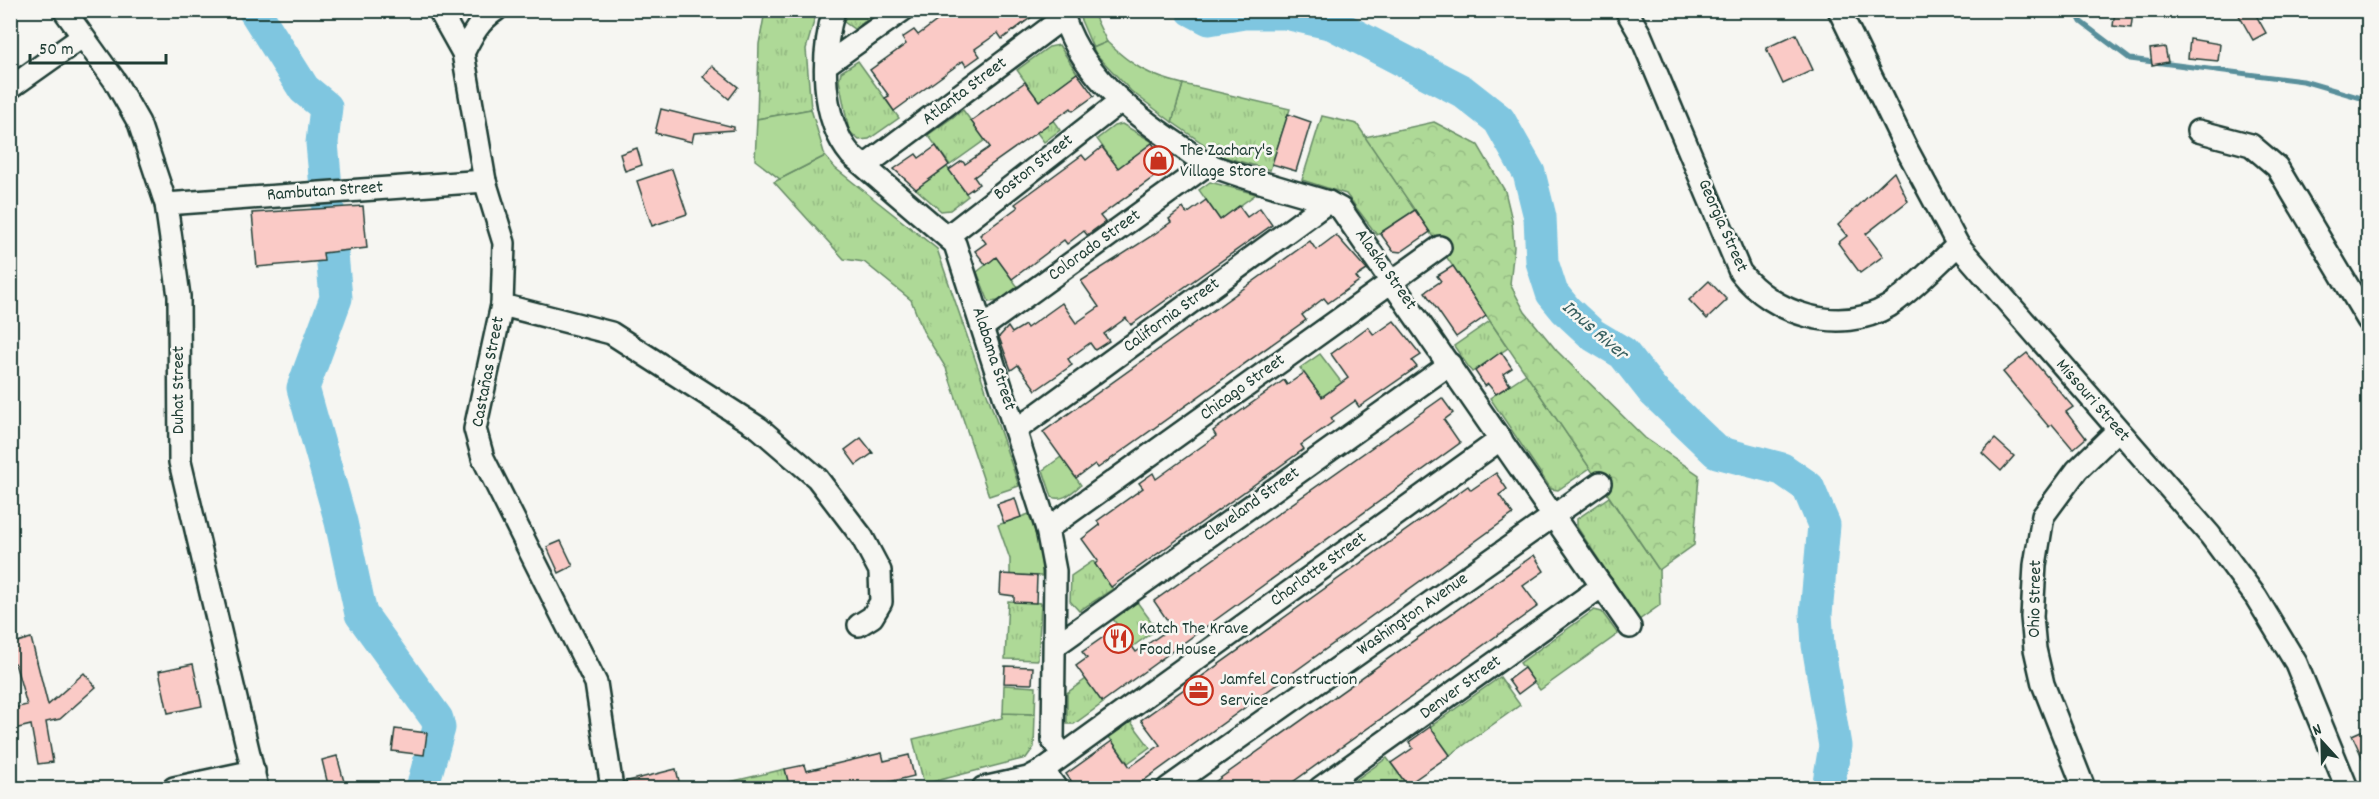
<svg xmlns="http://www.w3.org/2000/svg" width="2379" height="799" font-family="Dekko,sans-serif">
<defs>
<pattern id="grass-tufts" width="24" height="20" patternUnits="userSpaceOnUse" patternTransform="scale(1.5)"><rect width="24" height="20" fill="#aed997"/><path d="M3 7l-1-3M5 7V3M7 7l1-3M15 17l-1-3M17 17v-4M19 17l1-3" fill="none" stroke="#95bb83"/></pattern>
<pattern id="forest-crowns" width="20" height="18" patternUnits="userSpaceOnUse" patternTransform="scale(1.5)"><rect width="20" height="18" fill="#aed997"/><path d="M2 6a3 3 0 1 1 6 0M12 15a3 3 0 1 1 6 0" fill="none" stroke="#95bb83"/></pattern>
</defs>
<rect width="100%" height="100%" fill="#f6f6f2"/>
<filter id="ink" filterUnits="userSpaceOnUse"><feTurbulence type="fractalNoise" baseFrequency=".0167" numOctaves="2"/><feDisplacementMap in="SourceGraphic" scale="12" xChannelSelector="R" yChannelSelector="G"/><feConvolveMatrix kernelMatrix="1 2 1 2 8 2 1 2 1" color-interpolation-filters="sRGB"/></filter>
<g filter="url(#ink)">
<!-- grass -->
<g fill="url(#grass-tufts)" stroke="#668b66" stroke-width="1.5">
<path d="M765,11h52l-11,38 5,60 -54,10 2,-75z"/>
<path d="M847,11v-1l32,1 -25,18 -10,-7z"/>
<path d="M1077,11h15l15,31 -14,6z"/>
<path d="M1059,45l18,28 -38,28 21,29 -16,12 -22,-29 17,-12 -22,-31 32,-23z"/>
<path d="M858,61l41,57 -30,21 -10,1 -10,-9 -10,-51 2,-8z"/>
<path d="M1183,84l107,25 -20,61 -49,-14 -49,-34z"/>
<path d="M963,110l22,30 -35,25 -22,-30z"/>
<path d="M1322,116l35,8 58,86 -38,25 -31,-41 -44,-14z"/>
<path d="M825,156l10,12 102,81 82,237 -30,10 -43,-128 -23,-37 -12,-31 -47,-38 -20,-3 -70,-77z"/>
<path d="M947,167l21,29 -18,14 -9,1 -25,-22z"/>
<path d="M1490,321l18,27 -36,24 -18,-26z"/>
<path d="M1526,374l64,94 -32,22 -7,-1 -61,-91z"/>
<path d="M1609,497l50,73 1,35 -21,15 -62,-93v-8z"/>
<path d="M1093,561l20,28 -34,22 -9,-10 1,-25z"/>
<path d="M1008,601l33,2 -3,57 -33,-1z"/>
<path d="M1137,602l20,27 -25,18 -19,-28z"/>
<path d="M1594,610l8,2 16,22 -78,56 -20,-27z"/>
<path d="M1500,677l20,28 -70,50 -20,-28z"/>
<path d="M1086,679l17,24 -29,21h-7v-31z"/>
<path d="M1003,713l32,1 -1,33 -8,11 -102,26 -11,-45 89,-21z"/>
<path d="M1131,722l19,25 -22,16 -19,-26z"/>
<path d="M1387,758l20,27 -5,3h-58z"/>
<path d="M785,769l5,19h-86z"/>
</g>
<!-- forest -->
<path fill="url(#forest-crowns)" stroke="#668b66" stroke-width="1.5" d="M1434,122l44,23 27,46 7,29 2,27 -4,37 15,28 32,39 88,87 54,37 -5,70 -35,25 -294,-433z"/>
<!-- garden -->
<g fill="#aed997" stroke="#668b66" stroke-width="1.5">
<path d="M1107,42c25,24 42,34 76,42l-11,38 -41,-31 -35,-37 -3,-6z"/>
<path d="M811,109l14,47 -45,23 -25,-19 2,-41z"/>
<path d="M1122,124l31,18 -35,26 -21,-29 17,-13z"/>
<path d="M1210,182l46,12 -36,26 -21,-30z"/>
<path d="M996,257l22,30 -20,14 -9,1 -12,-30z"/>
<path d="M1320,354l22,29 -21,14 -21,-29z"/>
<path d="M1061,457l20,28c-9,7 -18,17 -29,12l-9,-27z"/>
<path d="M1029,514l12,37 1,25 -32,-1v-16l-12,-34z"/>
<path d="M1004,685l32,2 -1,27 -32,-1z"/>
</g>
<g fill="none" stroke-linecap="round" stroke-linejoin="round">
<!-- stream -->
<path stroke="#598f9b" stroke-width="5" d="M2075,10l6,12 49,37 173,22 65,19"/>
<!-- river -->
<g stroke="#7fc6e0" stroke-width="33">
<path d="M254,10l50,79 22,18 -4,36 14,155 -33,90 38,134 20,92 76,105 2,9 -17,60"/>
<path d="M1192,10l17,9 35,-6h41l48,11 129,67 37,29 30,53 11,44 2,45 10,31 14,17 27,25 30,18 30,38 64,61 65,17 26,18 16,38 -8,89 2,31 17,101 -7,42"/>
</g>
</g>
<!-- building -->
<g fill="#facac6" stroke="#1f3d34" stroke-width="1.5">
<path d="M938,10h103l-39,29 -4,-6 -23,16 5,7 -14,10 -3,-5 -69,50 -9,-13 4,-2 -19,-26 36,-26 -4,-6 12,-8 4,5 24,-18z"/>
<path d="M2236,10h17l13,23 -13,7z"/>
<path d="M2115,11l18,1 -2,16 -18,-2z"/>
<path d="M1796,34l17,36 -30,14 -17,-36z"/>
<path d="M2190,39l30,5 -2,17 -30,-3z"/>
<path d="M2165,47l3,15 -16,3 -2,-16z"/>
<path d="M712,66l26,21 -9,12 -26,-22z"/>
<path d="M1077,73l17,23 -21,15 -2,-3 -97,69 5,7 -13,9 -17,-23 13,-9 3,3 25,-17 -19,-26 54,-39 14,19z"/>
<path d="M661,109l73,18v3l-40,3 -2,9 -37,-9z"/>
<path d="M1288,114l23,8 -15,49 -24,-7z"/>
<path d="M1152,143l17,23 -69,50 5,6 -18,13 -3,-4 -17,13 -3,-4 -52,39 -16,-22 -10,8 -11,-14 11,-8 -6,-8 38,-28 -3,-3 67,-49 4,5 16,-13 16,21z"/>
<path d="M936,146l13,19 -33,24 -22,-20 22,-15 3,4z"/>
<path d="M637,148l5,17 -17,6 -5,-17z"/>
<path d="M672,169l15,45 -35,12 -15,-45z"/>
<path d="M1894,172l14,29 -42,33 17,22 -23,17 -22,-30 9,-7 -9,-11z"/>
<path d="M1206,200l14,20 19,-14 8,11 13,-9 12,17 -141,100 -5,-7 -22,16 5,7 -14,9 -5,-7 -22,16 4,6 -36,25 -18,-25 -7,5 -12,-33 9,-10 4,6 13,-8 2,3 35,-25 14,20 23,-16 -18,-26 72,-46 18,-13 -2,-3 14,-11 4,6z"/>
<path d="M363,206l4,42 -44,5 1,8 -67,6 -5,-54z"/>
<path d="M1415,210l15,22 -29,20 -8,-1 -13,-18z"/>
<path d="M1336,235l31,35 -11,7 3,4 -31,22 -4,-5 -22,17 4,5 -208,148 -3,-4 -19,14 -33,-46 267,-191 6,9z"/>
<path d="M1453,266l33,50 -30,21 -31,-45 16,-11 -4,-5z"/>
<path d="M1709,281l18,19 -20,19 -18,-19z"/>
<path d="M1394,321l27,34 -9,6 5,6 -58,40 -4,-6 -24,17 2,4 -32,23 3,4 -193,138 -16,-23 3,-3 -16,-22 18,-14 -3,-4 46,-33 -4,-5 14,-10 3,6 60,-43 -3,-5 71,-51 3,5 17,-12 18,24 26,-19 -17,-24 37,-27 6,8z"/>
<path d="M1501,352l11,16 -9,6 7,11 -14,9 -8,-10 -3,2 -10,-15z"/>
<path d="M2027,353l46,54 -7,5 20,26 -13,11 -21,-25 -3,3 -46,-55z"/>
<path d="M1442,398l11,15 -9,7 16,23 -358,259 -26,-36 11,-8 -5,-6 36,-25 18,25 36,-25 -18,-26z"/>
<path d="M861,438l12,15 -17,12 -11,-15z"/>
<path d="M1995,439l19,17 -13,15 -19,-18z"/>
<path d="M1496,473l11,16 -8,6 14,19 -381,275h-55l-11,-15 46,-33 18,26 30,-22 -19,-25 327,-234 3,4z"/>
<path d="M1015,498l6,19 -17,6 -7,-19z"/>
<path d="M561,541l12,25 -14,7 -12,-26z"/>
<path d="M1534,555l10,16 -21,15 15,20 -255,183h-78z"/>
<path d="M1001,574l36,2 -1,27 -22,-1v-6l-14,-2z"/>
<path d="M31,638l17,67 36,-32 12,14 -36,32 -14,3 7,40 -15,2 -7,-39 -21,5v-21l17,-4 -12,-42 -5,1v-20z"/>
<path d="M193,664l9,42 -34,7 -9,-42z"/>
<path d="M1005,666l28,1 -1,17 -28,-1z"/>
<path d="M1524,668l10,14 -16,12 -10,-14z"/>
<path d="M1430,727l20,28 -43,30 -16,-22 22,-15 -4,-6z"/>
<path d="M2368,728v42l-16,-35z"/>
<path d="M395,729l32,4 -3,22 -32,-4z"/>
<path d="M882,753l2,8 25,-6 5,21 -25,6 1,4 -9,3h-91l-5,-20 19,-4 2,6z"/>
<path d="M337,756l9,33h-17l-7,-29z"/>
<path d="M676,769l5,20h-57v-7z"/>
</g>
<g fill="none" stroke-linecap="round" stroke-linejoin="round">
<defs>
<g id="street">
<path d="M64,10l51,71 24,42 27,81 13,92 1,166 77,326"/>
<path d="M439,10l24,43 22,128 19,62 -2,62 -27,124 8,29 113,225 16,105"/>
<path d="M834,10c-13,45 -14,108 17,145l104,89 92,285 8,42 -2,170 10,14"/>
<path d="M1062,10c14,59 70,104 117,135 10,7 20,16 31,20 38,15 79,25 118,37l13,7 289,418"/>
<path d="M1626,10l14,24 100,238c33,42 99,64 149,34 23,-15 48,-42 69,-61"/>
<path d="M1839,10l66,136 53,99 252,290 46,62 40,66 51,125"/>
<path d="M463,53c9,-18 16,-32 33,-43"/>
<path d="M826,65l77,-55"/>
<path d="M10,88l72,-51"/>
<path d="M2198,131l53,14 26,22 91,153"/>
<path d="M865,166l199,-149"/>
<path d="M166,204l319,-23"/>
<path d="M948,236l173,-135"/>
<path d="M502,305l109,28 148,95 58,50 45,59 18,34 1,31 -9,15 -13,8"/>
<path d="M983,327l225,-163"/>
<path d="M1016,430l312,-228"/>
<path d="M1047,529l393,-282"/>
<path d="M1055,646l395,-282"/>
<path d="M1043,770l13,18"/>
<path d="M174,788l80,-17"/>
<path d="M983,788l45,-10 15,-8 458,-331"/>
<path d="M1168,788l432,-305"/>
<path d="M1320,788l282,-202"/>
<path d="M2084,788l-41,-104 -8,-35 -3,-32 3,-52 8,-49 34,-46 40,-39"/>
</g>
</defs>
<!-- street casing -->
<use href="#street" stroke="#1f3d34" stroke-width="26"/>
<!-- street -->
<use href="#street" stroke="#f6f6f2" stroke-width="21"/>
</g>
</g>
<!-- icons -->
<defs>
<symbol id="shop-ring" viewBox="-11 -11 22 22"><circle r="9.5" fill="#f6f6f2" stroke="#c8321e" stroke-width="1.5"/><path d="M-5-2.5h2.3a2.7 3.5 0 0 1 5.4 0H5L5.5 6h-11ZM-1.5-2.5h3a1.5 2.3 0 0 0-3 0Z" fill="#c8321e"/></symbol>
<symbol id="restaurant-ring" viewBox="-11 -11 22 22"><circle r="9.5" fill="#f6f6f2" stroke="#c8321e" stroke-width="1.5"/><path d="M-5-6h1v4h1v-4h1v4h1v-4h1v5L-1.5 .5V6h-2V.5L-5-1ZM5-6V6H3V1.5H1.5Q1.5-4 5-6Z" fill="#c8321e"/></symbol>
<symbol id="office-ring" viewBox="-11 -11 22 22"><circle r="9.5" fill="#f6f6f2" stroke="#c8321e" stroke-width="1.5"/><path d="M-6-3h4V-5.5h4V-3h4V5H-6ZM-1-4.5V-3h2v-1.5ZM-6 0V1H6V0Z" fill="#c8321e"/></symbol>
</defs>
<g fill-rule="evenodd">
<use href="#shop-ring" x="1142" y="144" width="33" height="33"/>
<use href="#restaurant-ring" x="1102" y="622" width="33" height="33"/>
<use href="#office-ring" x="1182" y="674" width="33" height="33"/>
</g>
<g text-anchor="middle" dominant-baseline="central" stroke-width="5" stroke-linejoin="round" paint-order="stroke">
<!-- street labels -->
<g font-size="18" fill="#1f3d34" stroke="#f6f6f2">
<text transform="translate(965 92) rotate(-37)">Atlanta Street</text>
<text transform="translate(1034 168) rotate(-38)">Boston Street</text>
<text transform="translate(325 192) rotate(-4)">Rambutan Street</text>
<text transform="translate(1722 226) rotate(66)">Georgia Street</text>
<text transform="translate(1095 246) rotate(-36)">Colorado Street</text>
<text transform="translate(1385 270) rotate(55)">Alaska Street</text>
<text transform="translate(1172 316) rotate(-36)">California Street</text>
<text transform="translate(993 359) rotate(72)">Alabama Street</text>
<text transform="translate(489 372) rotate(-79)">Castañas Street</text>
<text transform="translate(1243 388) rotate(-36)">Chicago Street</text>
<text transform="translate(179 390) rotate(-90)">Duhat Street</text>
<text transform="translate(2092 401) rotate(49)">Missouri Street</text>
<text transform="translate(1252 505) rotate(-36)">Cleveland Street</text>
<text transform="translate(1319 570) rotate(-36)">Charlotte Street</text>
<text transform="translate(2036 599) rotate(-89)">Ohio Street</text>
<text transform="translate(1413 615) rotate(-35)">Washington Avenue</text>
<text transform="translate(1461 688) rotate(-36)">Denver Street</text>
</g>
<!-- poi labels -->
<g font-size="18" fill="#1f3d34" stroke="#f6f6f2" text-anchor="start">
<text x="1180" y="151">The Zachary's<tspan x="1180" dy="21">Village Store</tspan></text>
<text x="1139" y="629">Katch The Krave<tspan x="1139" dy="21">Food House</tspan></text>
<text x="1220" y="680">Jamfel Construction<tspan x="1220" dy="21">Service</tspan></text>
</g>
<!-- water labels -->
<g font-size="20" font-style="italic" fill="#375f5f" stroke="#f6f6f2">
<text transform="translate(1594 331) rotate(41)">Imus River</text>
</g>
</g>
<!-- margin -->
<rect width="2379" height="799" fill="none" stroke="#f6f6f2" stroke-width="36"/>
<rect x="18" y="18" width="2343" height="763" fill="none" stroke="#1f3d34" stroke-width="2" filter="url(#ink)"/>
<!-- north arrow -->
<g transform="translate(2322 742) rotate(338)" stroke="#f6f6f2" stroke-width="4.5" paint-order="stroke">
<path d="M0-4.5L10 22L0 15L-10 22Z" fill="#1f3d34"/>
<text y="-9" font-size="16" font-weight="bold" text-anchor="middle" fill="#1f3d34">N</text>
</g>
<!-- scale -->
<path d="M30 54v9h136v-9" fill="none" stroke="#1f3d34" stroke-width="3"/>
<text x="39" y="54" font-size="18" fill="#1f3d34" stroke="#f6f6f2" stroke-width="4.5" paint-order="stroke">50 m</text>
</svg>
